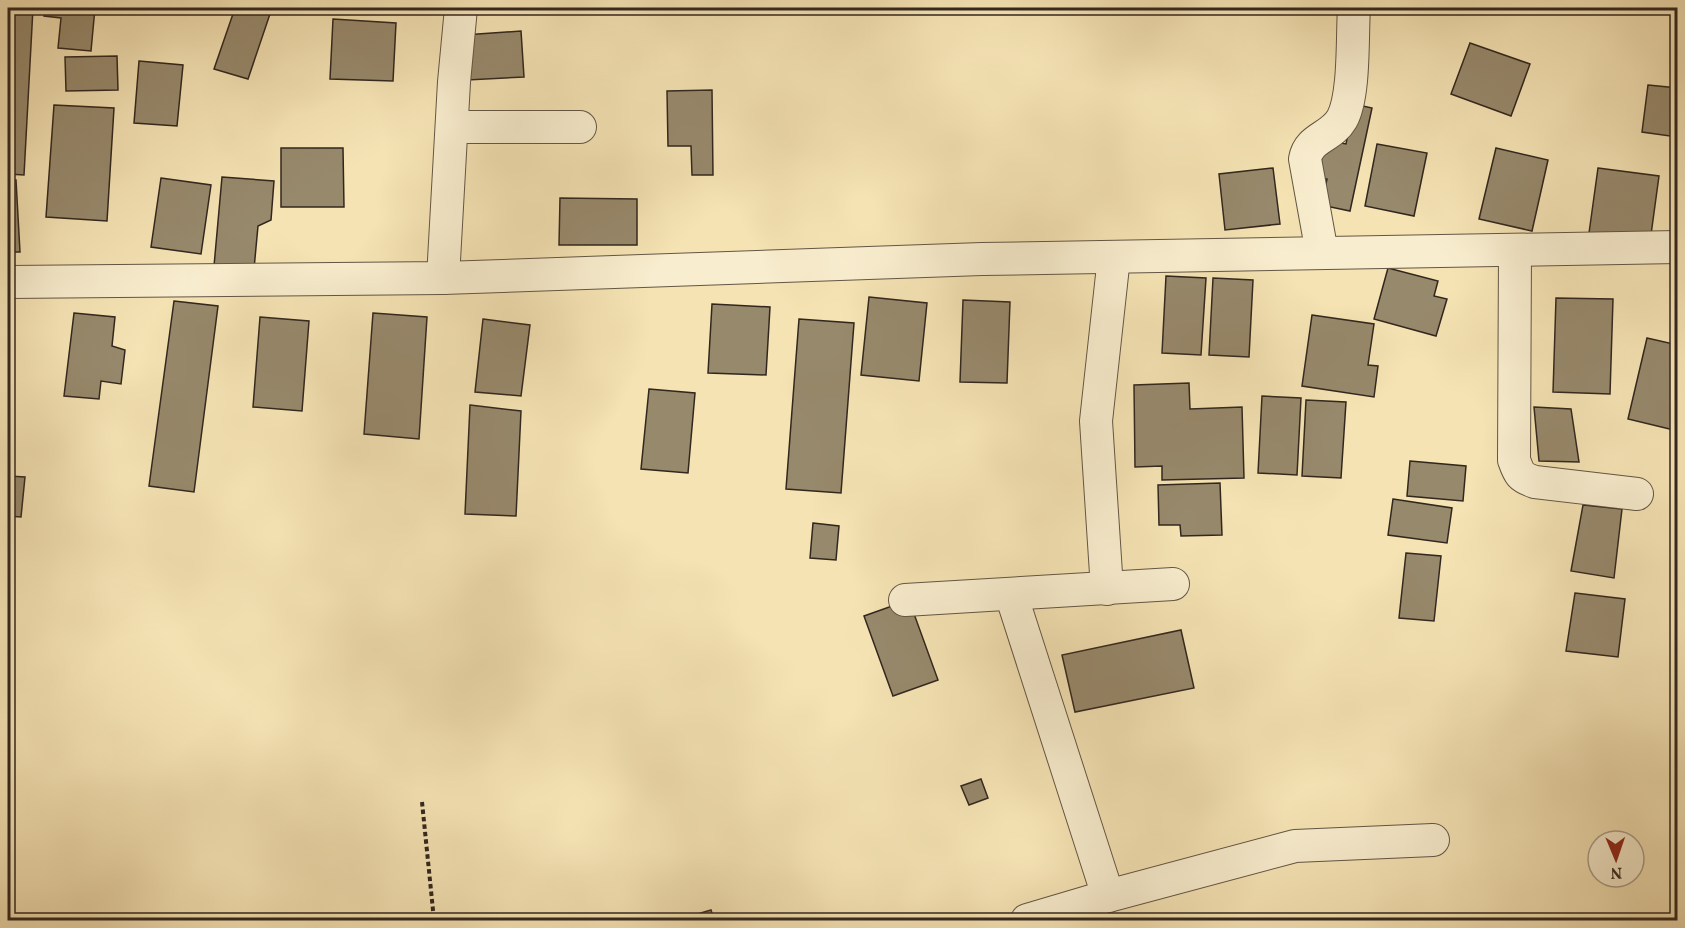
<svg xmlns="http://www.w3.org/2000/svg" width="1685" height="928" font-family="Vollkorn,serif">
<rect width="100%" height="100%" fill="#f5e3b4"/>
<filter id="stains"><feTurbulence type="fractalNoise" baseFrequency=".00333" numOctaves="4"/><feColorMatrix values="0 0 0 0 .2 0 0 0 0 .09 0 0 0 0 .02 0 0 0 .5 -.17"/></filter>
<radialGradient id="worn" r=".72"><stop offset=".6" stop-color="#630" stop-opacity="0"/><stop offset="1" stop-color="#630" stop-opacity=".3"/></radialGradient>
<!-- building -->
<g fill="#97896c" stroke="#32271e" stroke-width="1.5">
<path d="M8,8h25l-9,167 -16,-1z"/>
<path d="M45,8h50l-4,43 -33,-3 3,-30 -17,-2z"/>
<path d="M235,8h37l-24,71 -34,-10z"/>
<path d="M333,19l63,4 -3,58 -63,-2z"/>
<path d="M521,31l3,46 -57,3 -3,-45z"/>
<path d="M1470,43l60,21 -19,52 -60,-22z"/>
<path d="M117,56l1,34 -52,1 -1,-34z"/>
<path d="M139,61l44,4 -6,61 -43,-3z"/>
<path d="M1648,85l30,3 -1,49 -35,-5z"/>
<path d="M712,90l1,85h-21l-1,-29h-23l-1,-55z"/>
<path d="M1354,104l18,4 -22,103 -29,-6 6,-26 -10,-2 7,-37 22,4z"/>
<path d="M54,105l60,3 -7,113 -61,-4z"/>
<path d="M1377,144l50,9 -13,63 -49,-10z"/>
<path d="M281,148h62l1,59h-63z"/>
<path d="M1496,148l52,12 -16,71 -53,-12z"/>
<path d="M1273,168l7,56 -55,6 -6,-56z"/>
<path d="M1598,168l61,8 -9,66 -61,-9z"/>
<path d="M222,177l52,4 -3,39 -13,6 -4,43 -40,-3z"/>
<path d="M161,178l50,7 -10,69 -50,-7z"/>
<path d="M16,180l4,72h-12v-71z"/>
<path d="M560,198l77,1v46h-78z"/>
<path d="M1388,268l50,13 -4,15 13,3 -11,37 -62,-17z"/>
<path d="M1166,276l40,2 -5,77 -39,-2z"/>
<path d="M1213,278l40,2 -4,77 -40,-2z"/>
<path d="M869,297l58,6 -8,78 -58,-6z"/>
<path d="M1556,298l57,1 -3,95 -57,-2z"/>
<path d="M963,300l47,2 -3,81 -47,-1z"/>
<path d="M174,301l44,5 -24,186 -45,-6z"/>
<path d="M712,304l58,3 -4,68 -58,-2z"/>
<path d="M74,313l41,4 -3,29 13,4 -4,34 -20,-3 -2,18 -35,-3z"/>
<path d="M373,313l54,4 -8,122 -55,-5z"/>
<path d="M1312,315l62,9 -6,41 10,1 -4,31 -72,-11z"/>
<path d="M260,317l49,4 -7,90 -49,-4z"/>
<path d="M483,319l47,6 -9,71 -46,-4z"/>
<path d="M799,319l55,4 -13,170 -55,-4z"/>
<path d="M1647,338l31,7v86l-50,-12z"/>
<path d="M1189,383l1,26 52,-2 2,71 -82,2v-14l-27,1 -1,-82z"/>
<path d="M649,389l46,4 -7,80 -47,-4z"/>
<path d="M1262,396l39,2 -4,77 -39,-2z"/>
<path d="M1306,400l40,2 -5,76 -39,-2z"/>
<path d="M470,405l51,6 -5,105 -51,-2z"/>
<path d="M1534,407l37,2 8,53 -40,-1z"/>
<path d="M1410,461l56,5 -3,35 -56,-5z"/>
<path d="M8,476l17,1 -4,40 -13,-1z"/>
<path d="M1220,483l2,52 -41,1 -1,-11h-21l-1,-40z"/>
<path d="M1393,499l59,9 -5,35 -59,-8z"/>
<path d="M1583,505l39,4 -8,69 -43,-7z"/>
<path d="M813,523l26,3 -3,34 -26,-2z"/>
<path d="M1406,553l35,3 -7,65 -35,-3z"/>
<path d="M1575,593l50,6 -7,58 -52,-6z"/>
<path d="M909,600l29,80 -45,16 -29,-80z"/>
<path d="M1181,630l13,58 -119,24 -13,-57z"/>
<path d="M981,779l7,19 -19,7 -8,-19z"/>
<path d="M711,910l3,10h-18l-2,-5z"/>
</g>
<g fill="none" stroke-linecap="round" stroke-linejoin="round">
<defs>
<g id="minor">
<path d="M452,127h128"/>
<path d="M1515,250l-1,210c5,14 6,17 21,22l102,12"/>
<path d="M1322,253l-17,-94c4,-22 26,-21 37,-40 13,-24 10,-83 12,-111"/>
<path d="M443,278l11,-196 7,-74"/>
<path d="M8,282l435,-4 539,-19 696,-12"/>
<path d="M1107,589l-11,-168 18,-164"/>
<path d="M1011,594l97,302"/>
<path d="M905,600l268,-16"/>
<path d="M1027,920l81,-24 187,-50 138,-6"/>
</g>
</defs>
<!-- minor casing -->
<use href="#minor" stroke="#635644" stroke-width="34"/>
<!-- path -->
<path stroke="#32271e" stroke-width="4" stroke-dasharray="4.5 3" stroke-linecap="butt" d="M422,802l12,118"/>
<!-- minor -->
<use href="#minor" stroke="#f8edce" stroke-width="32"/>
</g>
<!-- margin -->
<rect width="1685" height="928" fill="none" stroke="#f5e3b4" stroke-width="30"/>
<rect x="9" y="9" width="1667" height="910" fill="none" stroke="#32271e" stroke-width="3"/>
<rect x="15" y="15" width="1655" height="898" fill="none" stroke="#32271e" stroke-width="1.5"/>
<!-- north arrow -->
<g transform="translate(1616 859) rotate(178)"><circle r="28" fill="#f8edce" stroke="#a99e88" stroke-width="1.5"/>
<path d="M0-4.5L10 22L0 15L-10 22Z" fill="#8f2418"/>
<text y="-9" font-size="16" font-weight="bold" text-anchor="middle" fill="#32271e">N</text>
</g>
<rect width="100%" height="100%" filter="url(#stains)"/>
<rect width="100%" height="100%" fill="url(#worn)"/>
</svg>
